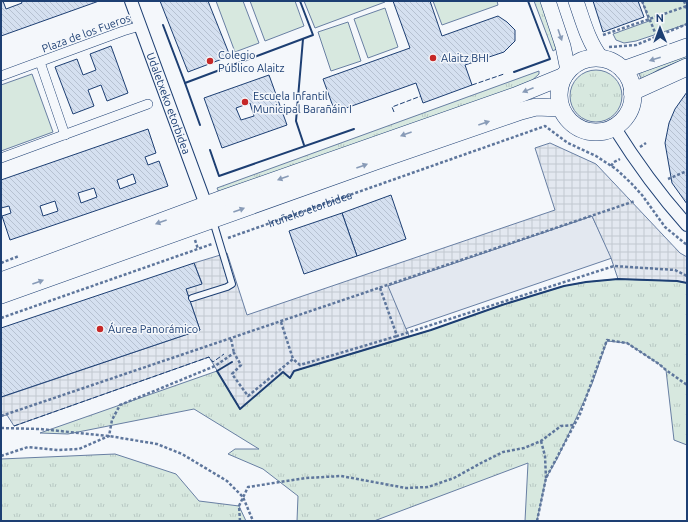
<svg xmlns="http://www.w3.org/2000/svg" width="688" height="522" font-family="Ubuntu,sans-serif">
<defs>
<pattern id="grass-tufts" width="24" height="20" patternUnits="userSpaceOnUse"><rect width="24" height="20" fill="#d7e8df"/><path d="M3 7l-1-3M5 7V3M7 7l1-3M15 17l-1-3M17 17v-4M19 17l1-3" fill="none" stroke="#b8c8c3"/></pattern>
<pattern id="plaza-grid" width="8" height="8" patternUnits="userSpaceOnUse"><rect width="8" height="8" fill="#e3e8f0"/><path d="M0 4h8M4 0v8" fill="none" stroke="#c2c8d1"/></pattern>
<pattern id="building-back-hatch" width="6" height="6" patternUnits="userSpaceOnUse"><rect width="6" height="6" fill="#d5e0f0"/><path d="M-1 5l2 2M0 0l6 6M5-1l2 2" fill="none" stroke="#b6c1d1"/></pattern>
</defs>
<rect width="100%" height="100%" fill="#f4f7fb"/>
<!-- grass -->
<g fill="url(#grass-tufts)" stroke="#687fa3">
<path d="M534,1h7l17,47 -5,3z"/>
<path d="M687,55v3l-29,12 -16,10 -4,-8z"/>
<circle cx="596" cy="96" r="26"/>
<path d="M539,71v3l-24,22 -293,103 -5,-11z"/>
<path d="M618,279l59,2 10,2v162l-13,-5 -8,-70 -7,-6 -32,-21 -20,-2 -15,43 -35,75 -11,19 -9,43h-12l3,-58 -154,58h-77l1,-25 -35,-27 -35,-15 7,-5h24l-65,-40 -126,25 -28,-1 177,-62 23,38 43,-37 7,5 4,-6 137,-41 71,-25 62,-19 22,-4z"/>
<path d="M115,454l61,20 23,27 40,5 7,15h-245v-62z"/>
</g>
<!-- park -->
<g fill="#d7e8df" stroke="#687fa3">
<path d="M216,1h27l16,42 -24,9z"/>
<path d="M250,1h45l9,25 -39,15z"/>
<path d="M304,1h81v1l-70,26z"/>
<path d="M433,1h64l1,4 -56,20z"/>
<path d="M642,1h45v23l-51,17 -12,2 -8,-3 -3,-6 36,-13z"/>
<path d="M385,8l13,39 -30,11 -14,-39z"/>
<path d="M348,22l13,39 -30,10 -13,-39z"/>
<path d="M32,74l21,58 -52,19v-66z"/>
</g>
<!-- parking -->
<path fill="#e3e8f0" stroke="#687fa3" d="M592,216l20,42 -207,71 -18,-43z"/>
<!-- plaza -->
<path fill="url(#plaza-grid)" stroke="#687fa3" d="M550,143l46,21 84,89 7,4v26l-10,-2 -59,-2 -7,-21 -19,-42 -204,70 21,50 -115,35 -4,7 -7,-6 -43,37 -31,-52 -195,69 -7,-11 -6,1v-20l1,1 198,-67 -14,-41 16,-6 -8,-20 33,-10 20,62 308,-105 -20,-62z"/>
<!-- building -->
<g fill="url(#building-back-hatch)" stroke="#1d3f73" fill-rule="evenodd">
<path d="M1,1h2l3,8 16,-6 -1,-2h78l-98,35z"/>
<path d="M160,1h48l22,55 -42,16z"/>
<path d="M393,1h37l12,35 56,-20 9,6 8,8v11l-11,11 -39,13 7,20 -49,18 -7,-20 -81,29 -12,-33 87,-31z"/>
<path d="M593,1h45l6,16 -41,15z"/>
<path d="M111,46l17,47 -21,8 -6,-16 -13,5 6,16 -21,8 -18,-47 22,-8 6,16 13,-5 -6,-16z"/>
<path d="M269,75l18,50 -65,23 -18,-50zM250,103l4,13 -13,4 -5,-12z"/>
<path d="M687,92v112l-15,-21 -7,-40 4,-20 6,-14z"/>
<path d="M148,129l8,24 -11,4 3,8 11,-4 9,25 -158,54 -8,-24 9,-3 -2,-7 -8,2v-28zM133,174l3,9 -16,6 -3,-9zM94,188l3,9 -16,6 -3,-10zM55,201l3,10 -15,5 -3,-10z"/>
<path d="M391,195l15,44 -49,17 -15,-43z"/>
<path d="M342,213l15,43 -53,18 -15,-43z"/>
<path d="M194,263l8,21 -16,5 14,41 -199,67v-69z"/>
</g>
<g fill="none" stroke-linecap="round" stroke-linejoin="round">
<defs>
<path id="service" d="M192,298l35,-11 5,-3 -19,-63"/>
<g id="pedestrian">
<path d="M40,62l25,73"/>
<path d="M1,76l122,-45 17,-5"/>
<path d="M1,158l147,-54"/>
</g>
<g id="minor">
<path id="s2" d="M131,1l75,204"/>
<path d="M614,127c22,35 46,68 73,98"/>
</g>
<g id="tertiary">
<path d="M548,1l15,45 5,24"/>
<path d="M576,1c7,20 12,40 25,57"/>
</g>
<g id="secondary">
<circle cx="596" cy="95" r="37"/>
<path d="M623,70l64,-23"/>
<path d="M632,92l55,-25"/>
<path d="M1,281l221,-82 293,-103 49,-20"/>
<path d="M1,295l375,-134 145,-50 15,-4 25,1"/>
</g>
</defs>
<!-- service casing -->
<use href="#service" stroke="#1d3f73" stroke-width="8"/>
<!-- pedestrian casing -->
<use href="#pedestrian" stroke="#1d3f73" stroke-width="10"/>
<!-- minor casing -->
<use href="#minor" stroke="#1d3f73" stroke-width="14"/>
<!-- tertiary casing -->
<use href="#tertiary" stroke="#1d3f73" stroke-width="16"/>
<!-- secondary casing -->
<use href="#secondary" stroke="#1d3f73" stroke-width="18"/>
<!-- path -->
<g stroke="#5e769c" stroke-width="2.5" stroke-dasharray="3 2" stroke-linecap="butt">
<path d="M642,1l17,41"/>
<path d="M684,1l3,8"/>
<path d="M603,35l84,-29"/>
<path d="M609,47l27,-2 51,-21"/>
<path d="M640,147l6,-4"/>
<path d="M611,166l3,-4 6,-3"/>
<path d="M668,179l19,-8"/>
<path id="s1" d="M228,238l317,-112 23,17 28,13 20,13 15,14 11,12 23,32 22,18"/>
<path d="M195,240l3,9"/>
<path d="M1,263l18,-7"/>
<path d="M380,288l17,48 217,-70 61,4 12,6"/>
<path d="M1,318l211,-74"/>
<path d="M281,322l12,37"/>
<path d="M231,339l3,14"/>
<path d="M1,416l634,-215"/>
<path d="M1,428l39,1 69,7 48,8 25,10 45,27 16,16 10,24"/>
<path d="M541,441l4,15 1,22"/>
<path d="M1,456l27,-9 30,3 21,-1 30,-13 3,-16 8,-15 95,-39 19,-13 7,12 -9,9 16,22 45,-37 7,6 97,-29"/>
<path d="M240,521l-1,-15 9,-19 58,-9 35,-2 65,12 22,-1 26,-9 27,-15 22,-11 21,-4 17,-7 20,-15 13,-1"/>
<path d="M537,521l9,-43 34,-64 27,-74 20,3 32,21 7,6 21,15"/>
</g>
<!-- service -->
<use href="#service" stroke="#f4f7fb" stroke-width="6"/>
<!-- pedestrian -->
<use href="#pedestrian" stroke="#f4f7fb" stroke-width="9"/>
<!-- minor -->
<use href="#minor" stroke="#f4f7fb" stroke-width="12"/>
<!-- tertiary -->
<use href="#tertiary" stroke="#f4f7fb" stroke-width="15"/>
<!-- secondary -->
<use href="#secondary" stroke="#f4f7fb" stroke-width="17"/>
<!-- fence -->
<g stroke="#1d3f73" stroke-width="1" stroke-dasharray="5 2" stroke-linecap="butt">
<path d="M472,85l32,-11"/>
<path d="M394,112l-2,-5 29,-11"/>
<path d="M14,426l195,-69 4,5 11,-8"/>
</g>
<!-- wall -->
<g stroke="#1d3f73" stroke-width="2">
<path d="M163,25l22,58"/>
<path d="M303,39l-7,82 8,24"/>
<path d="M514,72l36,-13 -22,-58"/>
<path d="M200,125l-15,-42 128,-48 -13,-34"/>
<path d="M210,150l9,26 135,-47"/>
<path d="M232,362l-15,9 23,38 43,-37 7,6 4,-7 137,-41 71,-25 62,-19 22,-4 32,-3 59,2 10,2"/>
</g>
</g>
<!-- one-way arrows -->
<defs><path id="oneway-solid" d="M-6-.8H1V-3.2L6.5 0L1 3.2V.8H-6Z"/></defs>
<g fill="#889bb7">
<use href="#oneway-solid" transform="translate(560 35) rotate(71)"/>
<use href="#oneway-solid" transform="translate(655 59) rotate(162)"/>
<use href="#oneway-solid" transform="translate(528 90) rotate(158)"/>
<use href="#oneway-solid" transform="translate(484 123) rotate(-19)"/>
<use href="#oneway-solid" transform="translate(406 134) rotate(160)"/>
<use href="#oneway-solid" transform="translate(362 166) rotate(-20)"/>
<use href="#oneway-solid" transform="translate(283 178) rotate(160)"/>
<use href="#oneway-solid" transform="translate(239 210) rotate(-20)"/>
<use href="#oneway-solid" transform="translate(161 222) rotate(160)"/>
<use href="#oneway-solid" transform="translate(38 282) rotate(-20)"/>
</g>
<!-- markers -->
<g fill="#c62828" stroke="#f4f7fb" stroke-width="1.5">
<circle cx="433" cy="58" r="4"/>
<circle cx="210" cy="61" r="4"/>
<circle cx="245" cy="102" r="4"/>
<circle cx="100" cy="329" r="4"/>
</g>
<g text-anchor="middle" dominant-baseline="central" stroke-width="3" stroke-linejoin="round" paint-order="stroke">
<!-- street labels -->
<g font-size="11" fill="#1d3f73" stroke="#f4f7fb">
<text transform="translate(86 33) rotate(-20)">Plaza de los Fueros</text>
<text stroke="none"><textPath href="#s2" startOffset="109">Udaletxeko etorbidea</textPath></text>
<text stroke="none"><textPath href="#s1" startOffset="87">Iruñeko etorbidea</textPath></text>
</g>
<!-- poi labels -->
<g font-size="11" fill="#1d3f73" stroke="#f4f7fb" text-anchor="start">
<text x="218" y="55">Colegio<tspan x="218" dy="13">Público Alaitz</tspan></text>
<text x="441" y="58">Alaitz BHI</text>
<text x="253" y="96">Escuela Infantil<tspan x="253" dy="13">Municipal Barañáin I</tspan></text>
<text x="108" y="329">Áurea Panorámico</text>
</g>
</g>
<!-- border -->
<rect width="688" height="522" fill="none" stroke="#1d3f73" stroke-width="4"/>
<!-- north arrow -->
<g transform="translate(660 28) rotate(359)" stroke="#f4f7fb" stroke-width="3" paint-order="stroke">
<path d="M0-3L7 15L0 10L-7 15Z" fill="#1d3f73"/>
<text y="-6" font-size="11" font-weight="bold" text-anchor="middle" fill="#1d3f73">N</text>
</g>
</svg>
